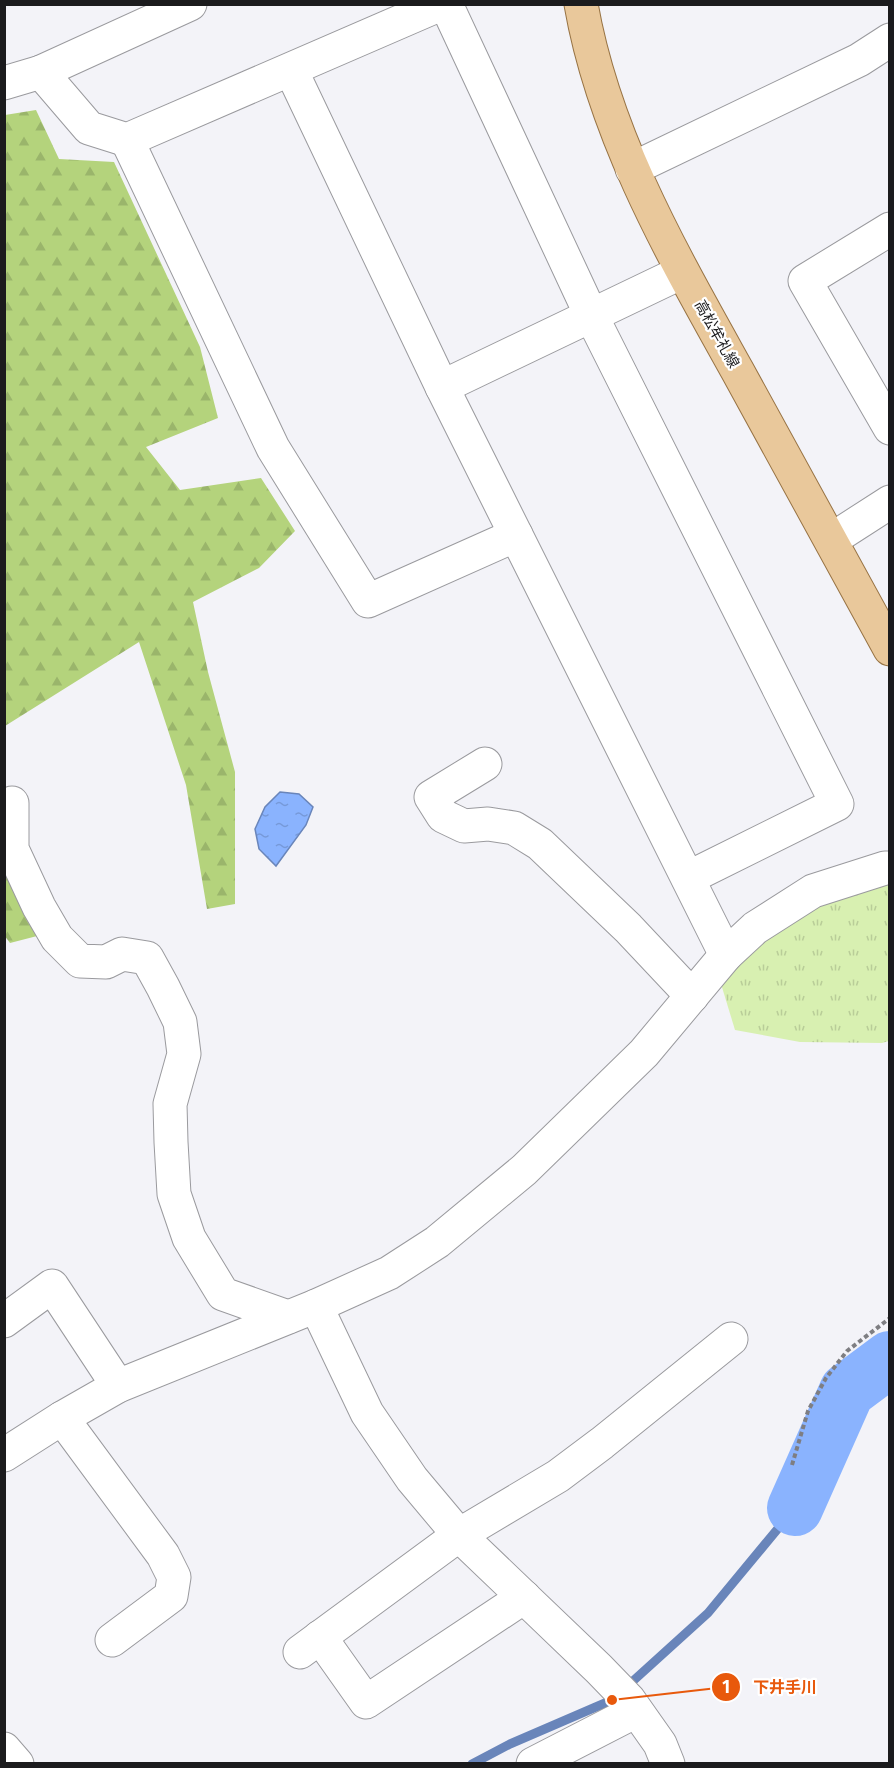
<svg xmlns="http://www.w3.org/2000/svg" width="894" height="1768" font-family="'Fira Sans Condensed','Noto Sans JP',sans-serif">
<defs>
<pattern id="grass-tufts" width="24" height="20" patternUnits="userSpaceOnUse" patternTransform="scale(1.5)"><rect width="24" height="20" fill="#d8f0b1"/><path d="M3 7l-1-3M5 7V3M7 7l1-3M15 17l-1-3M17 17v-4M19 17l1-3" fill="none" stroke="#b9cd98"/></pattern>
<pattern id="forest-firs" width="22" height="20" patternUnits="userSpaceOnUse" patternTransform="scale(1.5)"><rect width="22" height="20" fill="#b4d37c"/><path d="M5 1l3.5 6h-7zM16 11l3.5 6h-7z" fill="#9ab56b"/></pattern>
<pattern id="water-ripples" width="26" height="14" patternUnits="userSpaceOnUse" patternTransform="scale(1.5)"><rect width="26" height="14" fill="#8ab3fe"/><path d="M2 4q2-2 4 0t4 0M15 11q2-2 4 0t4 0" fill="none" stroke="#7699d9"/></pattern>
</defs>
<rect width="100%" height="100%" fill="#f3f3f8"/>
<!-- grass -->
<path fill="url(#grass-tufts)" d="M889,876v165l-7,2 -82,-1 -65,-12 -17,-56 100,-81z"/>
<!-- forest -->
<g fill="url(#forest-firs)">
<path d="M36,110l23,49 55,3 86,185 18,71 -72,29 34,43 81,-12 34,53 -36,37 -66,34 15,70 27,100v132l-28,5 -21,-124 -47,-143 -134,84v-611z"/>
<path d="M4,812l37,123 -31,8 -6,-8z"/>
</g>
<!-- water -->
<path fill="url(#water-ripples)" stroke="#6985ba" stroke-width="1.5" d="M280,792l19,2 14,13 -7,18 -30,41 -17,-17 -4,-20 10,-22z"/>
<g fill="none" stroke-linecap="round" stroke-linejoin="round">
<!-- stream -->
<path stroke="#6985ba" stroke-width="9" d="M472,1764l38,-20 102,-44 96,-87 87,-105"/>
<!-- river -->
<path stroke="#8ab3fe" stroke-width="56" d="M795,1508l52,-117 43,-32"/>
<defs>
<g id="minor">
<path d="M446,4l145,311 246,489 -149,74"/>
<path d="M291,70l151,317 284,568"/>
<path d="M41,72l48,56 38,12 314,-136"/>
<path d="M4,83l37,-11 149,-68"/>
<path d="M127,140l146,308 95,153 148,-66"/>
<path d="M632,169l227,-109 31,-20"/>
<path d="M890,229l-85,52 85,147"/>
<path d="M442,387l240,-115"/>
<path d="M831,540l59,-38"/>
<path d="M485,764l-54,33 12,19 21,10 24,-2 26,4 26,16 88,84 64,68"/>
<path d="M12,803v46l27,58 18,31 23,23 26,1 16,-8 25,4 16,29 17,35 4,32 -14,50 1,38 3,52 15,44 34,56 65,23"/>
<path d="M316,1306l51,107 45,66 47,56 140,134 30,31 31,44 8,20"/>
<path d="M4,1321l48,-35 66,100"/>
<path d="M62,1418l101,137 11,22 -3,19 -59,44"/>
<path d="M4,1455l58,-37 56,-32 198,-80 73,-33 48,-31 87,-72 120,-117 82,-98 29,-27 58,-37 72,-23h5"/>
<path d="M320,1637l46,65 158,-105"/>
<path d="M300,1652l159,-117 99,-59 44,-33 129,-104"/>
<path d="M4,1749l13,15"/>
<path d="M533,1764l103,-53"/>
</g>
<path id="major" d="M581,4c23,132 92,251 156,366 51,93 102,186 153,279"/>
</defs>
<!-- minor casing -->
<use href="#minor" stroke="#9a9a9e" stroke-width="35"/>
<!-- major casing -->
<use href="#major" stroke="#977344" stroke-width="35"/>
<!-- path -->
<path stroke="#7e7e82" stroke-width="4" stroke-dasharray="4.5 3" stroke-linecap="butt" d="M792,1465l16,-54 18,-33 21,-27 43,-33"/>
<!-- minor -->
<use href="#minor" stroke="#fff" stroke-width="33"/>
<!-- major -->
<use href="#major" stroke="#e9c89b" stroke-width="33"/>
</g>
<g text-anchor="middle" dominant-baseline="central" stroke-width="4.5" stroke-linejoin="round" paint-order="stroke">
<!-- street labels -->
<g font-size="15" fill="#1b1b1d" stroke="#fff">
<text transform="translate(717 334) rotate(61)">高松牟礼線</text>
</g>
</g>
<!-- callouts -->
<path fill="none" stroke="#e8590c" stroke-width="2" d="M612 1700L726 1687"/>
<g fill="#e8590c" stroke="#fff" stroke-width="2">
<circle cx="612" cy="1700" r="6"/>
<circle cx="726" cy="1687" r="15"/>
</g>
<g font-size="18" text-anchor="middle" font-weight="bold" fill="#fff">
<text x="726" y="1693">1</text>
</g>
<g font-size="16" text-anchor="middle" font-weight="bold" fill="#e8590c" stroke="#fff" stroke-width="4.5" stroke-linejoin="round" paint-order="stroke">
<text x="785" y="1693">下井手川</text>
</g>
<!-- border -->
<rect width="894" height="1768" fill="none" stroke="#1b1b1d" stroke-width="12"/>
</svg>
